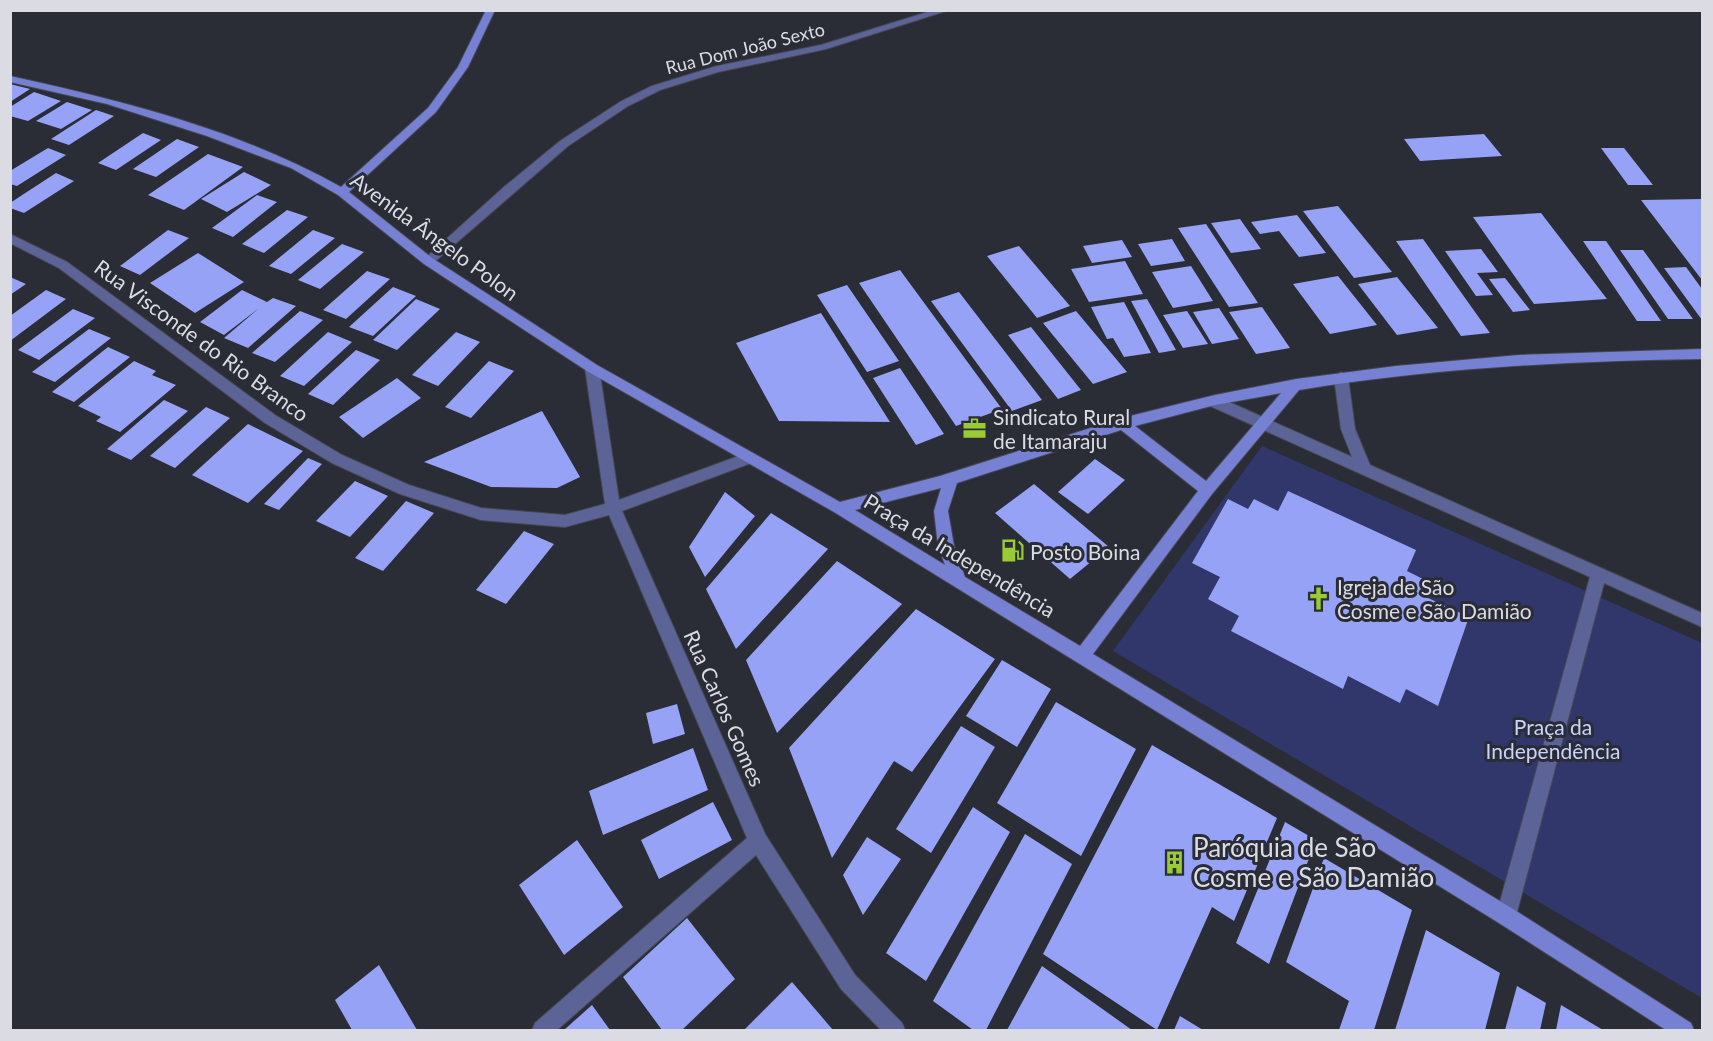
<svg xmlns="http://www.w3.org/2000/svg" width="1713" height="1041" font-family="Lato,sans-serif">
<rect width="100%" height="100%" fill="#2a2c36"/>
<!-- green -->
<path fill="#32376b" d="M1262,446l440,197v355l-589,-347z"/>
<!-- building -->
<g fill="#96a2f5">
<path d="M10,84l20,5 -20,13z"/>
<path d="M34,92l27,9 -33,20 -18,-5v-9z"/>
<path d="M67,102l25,8 -31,19 -25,-8z"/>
<path d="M96,110l18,6 -45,29 -18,-6z"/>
<path d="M143,133l18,7 -45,30 -18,-7z"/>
<path d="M1484,134l18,22 -82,5 -16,-22z"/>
<path d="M177,139l22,8 -43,30 -23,-8z"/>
<path d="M48,148l18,7 -49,31 -7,-2v-13z"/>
<path d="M1601,148h23l29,37h-25z"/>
<path d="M208,154l35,13 -59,43 -36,-15z"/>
<path d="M244,172l27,13 -44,27 -26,-13z"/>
<path d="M56,173l18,8 -50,32 -14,-5v-5z"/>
<path d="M257,195l20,7 -44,35 -21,-9z"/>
<path d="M1702,199v81l-61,-80z"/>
<path d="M1338,206l54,66 -38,6 -51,-67z"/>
<path d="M287,210l21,7 -44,36 -22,-9z"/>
<path d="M1541,213l66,86 -73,5 -61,-87z"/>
<path d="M1297,215l29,38 -27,4 -20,-26 -19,3 -9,-12z"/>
<path d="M1240,219l21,30 -30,4 -20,-30z"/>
<path d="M1206,224l52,79 -29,4 -51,-79z"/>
<path d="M168,230l21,8 -49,37 -20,-9z"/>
<path d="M313,230l22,8 -44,36 -22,-8z"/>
<path d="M1172,239l13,22 -34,5 -13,-22z"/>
<path d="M1423,239l67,94 -29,3 -65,-95z"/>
<path d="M1122,240l10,17 -40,6 -9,-17z"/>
<path d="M1583,241h23l55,80h-24z"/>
<path d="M342,244l22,8 -44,37 -22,-9z"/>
<path d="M1019,246l51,60 -33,12 -50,-62z"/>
<path d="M1481,249l17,23 -21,1 16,22 -17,1 -31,-45z"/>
<path d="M1620,250h23l50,69h-25z"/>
<path d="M198,253l46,29 -49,31 -45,-30z"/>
<path d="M1125,261l18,33 -54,8 -18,-33z"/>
<path d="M1191,266l22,35 -40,7 -21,-36z"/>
<path d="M1686,267l16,22v31l-38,-52z"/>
<path d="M900,270l102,139 -46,17 -97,-143z"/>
<path d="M367,271l23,8 -44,40 -23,-9z"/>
<path d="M1338,276l39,49 -47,9 -37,-50z"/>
<path d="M10,277l16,7 -16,11z"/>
<path d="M1397,277l41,51 -41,7 -39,-51z"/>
<path d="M1505,278l25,32 -17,2 -24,-33z"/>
<path d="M847,285l52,76 -32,11 -50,-77z"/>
<path d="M393,287l23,9 -43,40 -24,-9z"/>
<path d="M46,290l20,9 -56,42v-25z"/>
<path d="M242,290l25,12 6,-4 23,8 -48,42 -24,-10 34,-29 -34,26 -24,-13z"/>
<path d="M959,292l83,108 -30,11 -81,-110z"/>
<path d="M416,299l24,10 -43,41 -24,-10z"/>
<path d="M1147,299l29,51 -17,3 -28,-52z"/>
<path d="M1124,302l27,51 -27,4 -11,-19 -6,1 -16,-32z"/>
<path d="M1262,307l28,41 -34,6 -27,-42z"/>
<path d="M1219,308l20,31 -27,5 -19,-32z"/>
<path d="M73,309l22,9 -56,42 -21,-10z"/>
<path d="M300,311l23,9 -48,42 -23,-9z"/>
<path d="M1076,311l51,61 -34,12 -50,-61z"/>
<path d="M1187,311l21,33 -25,4 -20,-33z"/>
<path d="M821,313l69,109 -111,-1 -43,-78z"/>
<path d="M1031,327l50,63 -23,9 -50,-64z"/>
<path d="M89,329l22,9 -56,44 -23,-10z"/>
<path d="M328,332l24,10 -48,44 -24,-10z"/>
<path d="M456,332l24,10 -42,44 -26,-11z"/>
<path d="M108,347l22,10 -56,45 -22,-10z"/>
<path d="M356,350l24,10 -47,45 -25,-11z"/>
<path d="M134,361l22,10 -4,4 24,10 -56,47 -24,-11 5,-4 -23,-11z"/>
<path d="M489,361l25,10 -43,47 -26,-11z"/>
<path d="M900,368l44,66 -28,11 -43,-67z"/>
<path d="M397,378l24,20 -58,40 -24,-21z"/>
<path d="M164,400l24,11 -57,49 -24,-11z"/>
<path d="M206,407l24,11 -55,50 -25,-12z"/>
<path d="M542,411l38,66 -23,11 -66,-1 -67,-25z"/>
<path d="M248,424l55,27 -55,52 -56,-28z"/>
<path d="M308,458l14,6 -43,46 -15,-6z"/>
<path d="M1095,459l30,21 -37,34 -30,-22z"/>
<path d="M355,481l33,15 -38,41 -34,-16z"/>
<path d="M1034,484l75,63 -39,32 -75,-66z"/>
<path d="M1288,491l128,59 -9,21 24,12 -5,14 43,20 -31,89 -32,-17 -6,14 -52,-27 -5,13 -112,-58 8,-15 -31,-17 12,-22 -28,-14 36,-64 20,10 6,-10 24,12z"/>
<path d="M725,492l30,24 -50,61 -16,-30z"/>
<path d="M406,501l28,12 -51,58 -28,-13z"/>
<path d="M771,513l57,36 -92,100 -30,-60z"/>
<path d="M524,531l30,13 -48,60 -30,-14z"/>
<path d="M837,561l65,43 -125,129 -31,-73z"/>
<path d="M916,609l79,50 -83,113 -18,-11 -62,97 -43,-110z"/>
<path d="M1002,660l49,29 -34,58 -51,-31z"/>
<path d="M1056,702l80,47 -55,107 -84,-53z"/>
<path d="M677,704l8,30 -32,10 -7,-31z"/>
<path d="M961,726l34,21 -64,106 -35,-24z"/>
<path d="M1152,745l125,73 -43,103 -22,-14 -55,123 -114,-76z"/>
<path d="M693,748l15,42 -105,45 -14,-44z"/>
<path d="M713,802l19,38 -73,39 -18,-39z"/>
<path d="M973,807l37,25 -84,149 -40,-28z"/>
<path d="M1285,822l31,18 -47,124 -33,-21z"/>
<path d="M1025,834l47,30 -86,166h-13l-40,-29z"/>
<path d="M867,837l34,22 -38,56 -20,-40z"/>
<path d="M577,840l46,67 -59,48 -45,-70z"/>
<path d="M1324,858l88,52 -38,120h-35l10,-29 -63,-39z"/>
<path d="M687,918l48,61 -53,51h-20l-39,-53z"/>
<path d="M1426,930l74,43 -15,57h-90z"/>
<path d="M379,965l38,65h-65l-17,-30z"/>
<path d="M1042,966l90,64h-125z"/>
<path d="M792,982l41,48h-89z"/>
<path d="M1517,986l29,17 -6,27h-35z"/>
<path d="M592,1005l18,25h-46z"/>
<path d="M1561,1005l42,25h-47z"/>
<path d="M1180,1016l23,14h-29z"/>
</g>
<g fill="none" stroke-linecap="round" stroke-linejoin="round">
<defs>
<g id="street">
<path d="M934,10h15l-123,39 -108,23 -58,18 -32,16 -60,40 -136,118 -4,1 -6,-4 82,-74 56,-46 60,-39 32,-16 65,-20 104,-21z"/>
<path d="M10,234l57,28 208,153 67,40 67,30 72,23 84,7 40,-11 -20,-136 7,-5 7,5 20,132 125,-46h10l2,4 -2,4 -132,49 143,323 90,141 47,48 3,7h-24l-40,-41 -85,-134 -199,175h-25l3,-7 212,-185 -138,-323 -44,12 -84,-7 -81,-26 -68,-31 -67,-40 -206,-155 -49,-25z"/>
<path d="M1341,372l7,5 7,52 15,36 332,148v14l-98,-44 -88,333 -3,7 -7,3 -7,-3 -3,-7 94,-339 -382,-172 -2,-4 7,-5 5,1 134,60 -11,-28 -7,-52z"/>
</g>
<path id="secondary" d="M486,10h9l-27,57 -32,45 -87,80 83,66 165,107 243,137 100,-26 182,-58 93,-23 81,-16 100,-13 123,-11 183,-6v10c-135,2 -270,9 -403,31l-87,104 -119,160 420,255 178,114 3,7h-28l-167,-107 -665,-411 -247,-141 -163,-107 -86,-69 -47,-27 -84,-32 -100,-32 -97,-22v-6c114,25 229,54 331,111l87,-79 30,-41zM1281,393l-75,88 -71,-55 80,-21zM1121,430l77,61 -118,155 -115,-69 -11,-31 -6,-35 9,-28zM941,488l-7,23 4,35 7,19 -90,-55z"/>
</defs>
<!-- street casing -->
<use href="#street" stroke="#464852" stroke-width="2"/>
<!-- secondary casing -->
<use href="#secondary" stroke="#464852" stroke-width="2"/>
<!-- street -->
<use href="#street" fill="#5c6397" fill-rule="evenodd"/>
<!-- secondary -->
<use href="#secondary" fill="#7681d3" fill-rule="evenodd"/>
</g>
<!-- icons -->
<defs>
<symbol id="office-bare" viewBox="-9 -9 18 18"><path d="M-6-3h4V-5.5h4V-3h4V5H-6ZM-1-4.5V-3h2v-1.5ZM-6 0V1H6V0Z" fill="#99cb35" stroke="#2a2c36" stroke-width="2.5" paint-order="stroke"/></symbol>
<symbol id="fuel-bare" viewBox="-9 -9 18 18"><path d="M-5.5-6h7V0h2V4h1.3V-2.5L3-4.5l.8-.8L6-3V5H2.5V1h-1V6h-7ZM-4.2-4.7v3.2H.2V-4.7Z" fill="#99cb35" stroke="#2a2c36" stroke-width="2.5" paint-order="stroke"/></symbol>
<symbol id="church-bare" viewBox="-9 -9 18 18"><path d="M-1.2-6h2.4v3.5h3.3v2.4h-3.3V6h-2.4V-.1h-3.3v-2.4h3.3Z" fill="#99cb35" stroke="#2a2c36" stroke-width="2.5" paint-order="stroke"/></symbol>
<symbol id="building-bare" viewBox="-9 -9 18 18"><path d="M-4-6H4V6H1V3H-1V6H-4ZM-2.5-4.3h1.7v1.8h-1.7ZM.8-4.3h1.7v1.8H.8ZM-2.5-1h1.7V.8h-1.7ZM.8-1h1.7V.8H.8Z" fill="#99cb35" stroke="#2a2c36" stroke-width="2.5" paint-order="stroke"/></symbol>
</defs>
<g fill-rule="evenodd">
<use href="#office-bare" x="958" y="412" width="33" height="33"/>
<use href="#fuel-bare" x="996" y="534" width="33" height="33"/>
<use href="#church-bare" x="1302" y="582" width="33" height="33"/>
<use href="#building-bare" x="1158" y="846" width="33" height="33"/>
</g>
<g text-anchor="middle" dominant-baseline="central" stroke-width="6" stroke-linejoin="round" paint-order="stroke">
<!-- far-street labels -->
<g font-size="18" fill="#dbdce3" stroke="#2a2c36">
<text transform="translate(745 48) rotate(-14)">Rua Dom João Sexto</text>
</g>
<!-- street labels -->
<g font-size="21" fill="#dbdce3" stroke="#2a2c36">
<text transform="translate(435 236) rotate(36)">Avenida Ângelo Polon</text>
<text transform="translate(202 340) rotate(36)">Rua Visconde do Rio Branco</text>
<text transform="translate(960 555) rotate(31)">Praça da Independência</text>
<text transform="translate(725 708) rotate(66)">Rua Carlos Gomes</text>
</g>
<!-- poi labels -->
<g font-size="21" fill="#dbdce3" stroke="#2a2c36" text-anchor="start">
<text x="993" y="416">Sindicato Rural<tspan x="993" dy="24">de Itamaraju</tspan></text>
<text x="1030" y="551">Posto Boina</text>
<text x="1337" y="586">Igreja de São<tspan x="1337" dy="24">Cosme e São Damião</tspan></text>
</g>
<!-- park labels -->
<g font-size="21" fill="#cad2fd" stroke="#2a2c36">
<text x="1553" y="726">Praça da<tspan x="1553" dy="24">Independência</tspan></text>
</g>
<!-- near-poi labels -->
<g font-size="26" fill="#dbdce3" stroke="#2a2c36" text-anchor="start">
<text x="1193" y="847">Paróquia de São<tspan x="1193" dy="30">Cosme e São Damião</tspan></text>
</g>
</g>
<!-- border -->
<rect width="1713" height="1041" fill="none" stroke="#dbdce3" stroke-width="24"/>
</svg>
